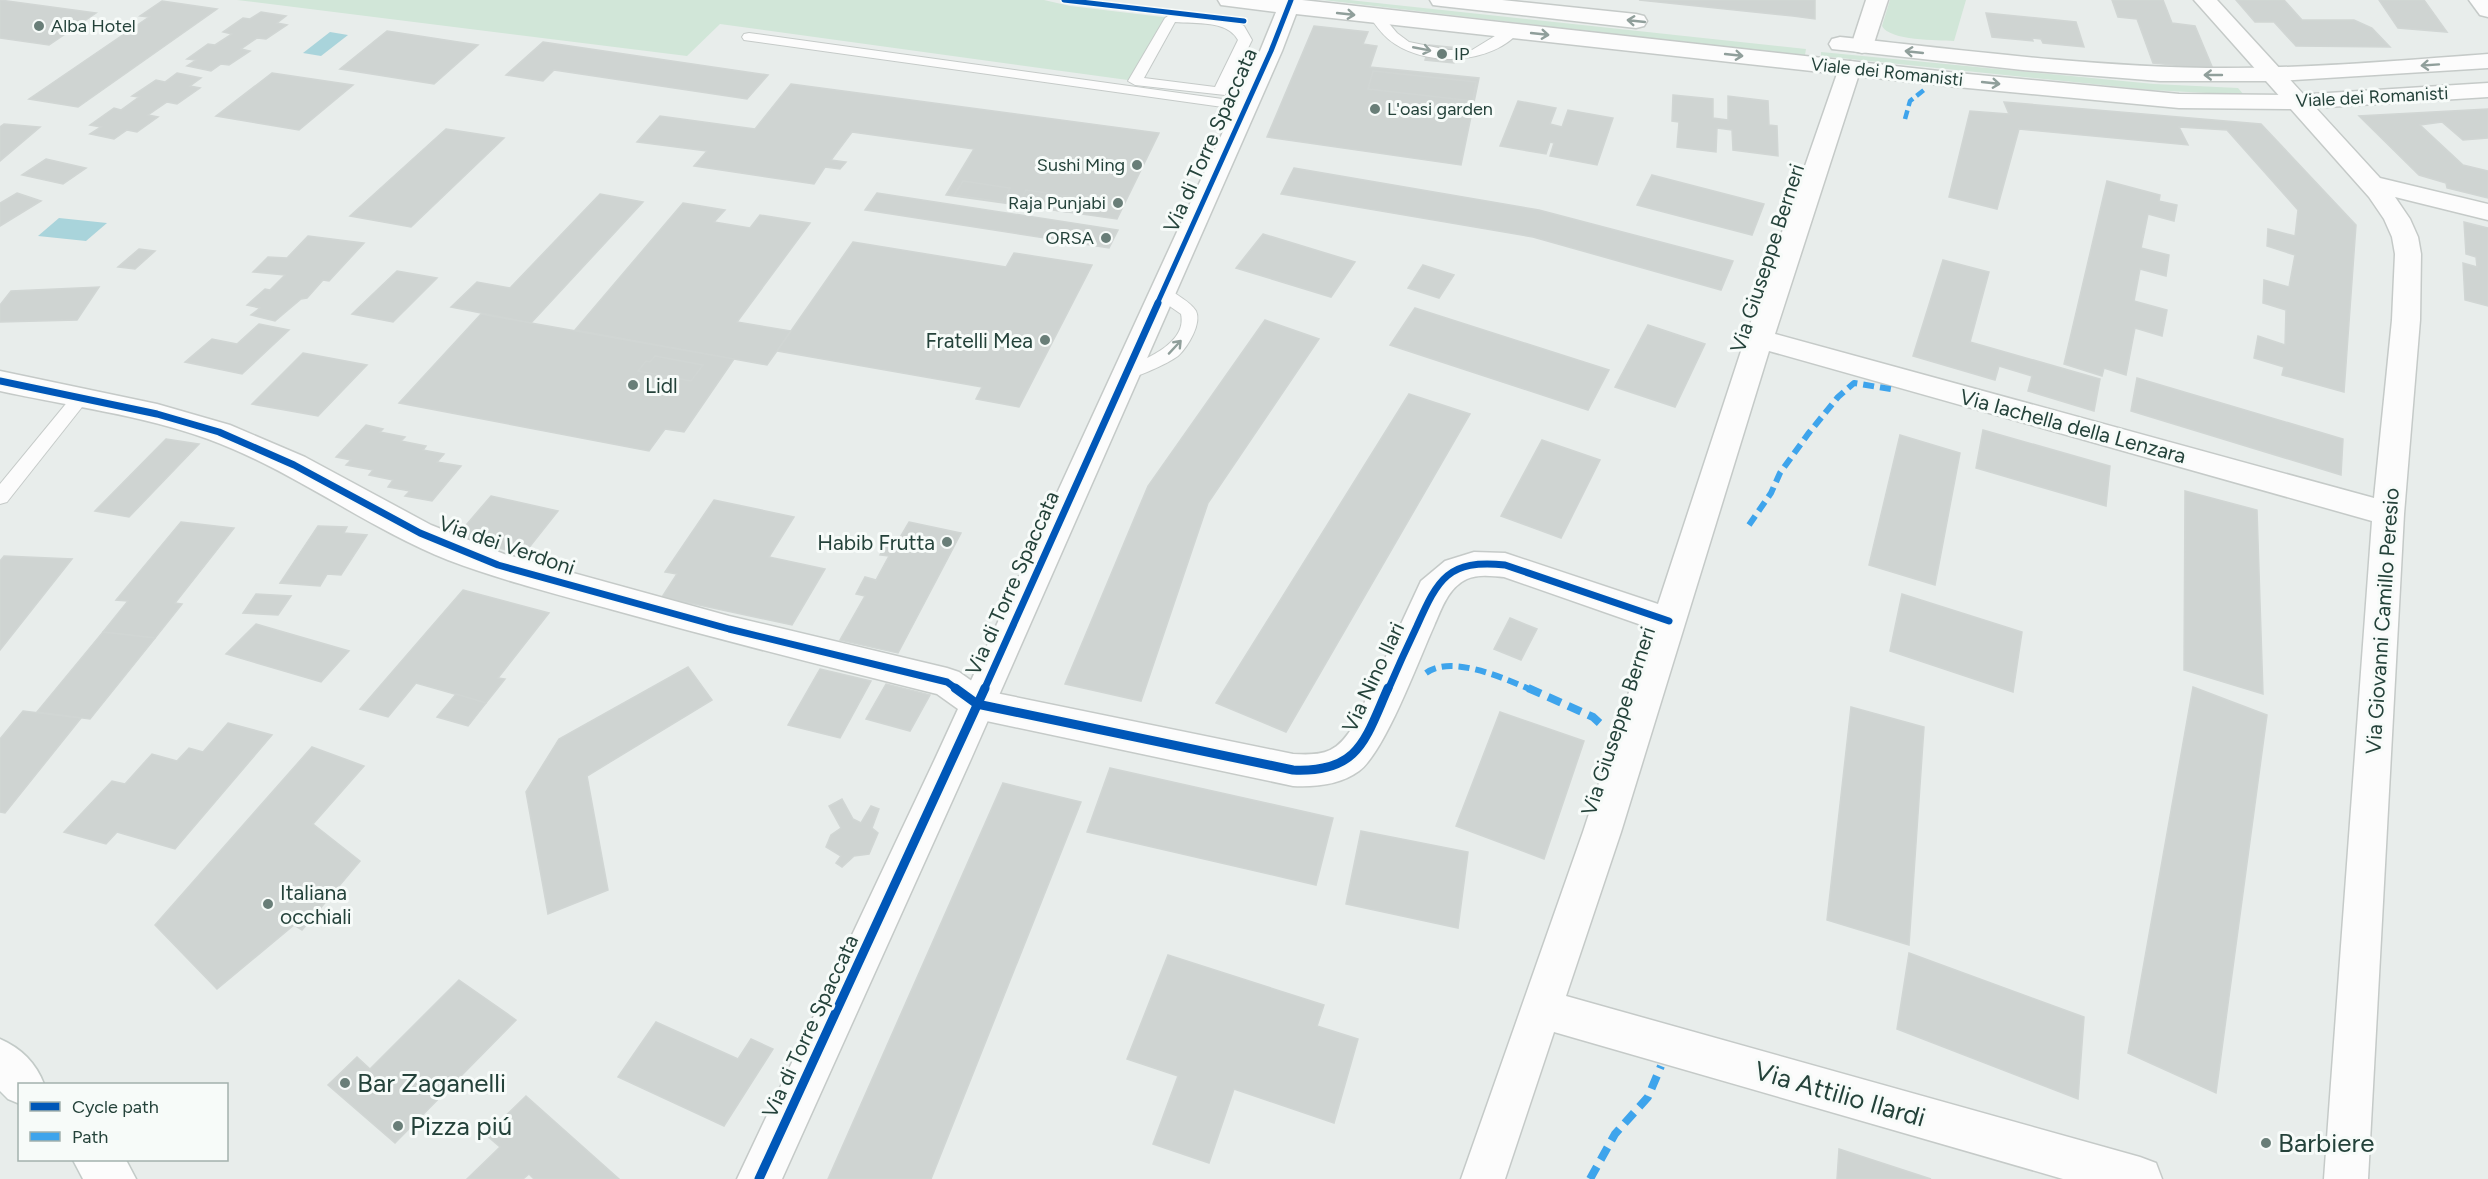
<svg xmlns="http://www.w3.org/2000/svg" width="2488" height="1179" font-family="Figtree,sans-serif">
<rect width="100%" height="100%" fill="#e8edeb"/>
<!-- green -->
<g fill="#d1e6d8">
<path d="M237,0h807l26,6 101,12 -36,63 -415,-57 -33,32z"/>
<path d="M1323,0h26l457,49 -1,6 -55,-5z"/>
<path d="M1890,0h76l-12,41c-17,-1 -64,0 -72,-15z"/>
<path d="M1821,52l333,32 84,4 6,7 -93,-5 -330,-34z"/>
</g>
<!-- water -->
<g fill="#a9d4db">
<path d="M330,32l18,3 -27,21 -18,-3z"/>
<path d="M59,218l48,5 -21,18 -48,-5z"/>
</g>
<!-- building -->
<g fill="#cfd4d2" stroke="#d1d6d4" stroke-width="1.5">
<path d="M0,0l96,13 -47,32 -49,-7z"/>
<path d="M1639,0h176v19l-22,-3z"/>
<path d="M2112,0h51l9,23 23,3 18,43 -60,-6 -16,-44 -19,-2z"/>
<path d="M2236,0h48l18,20h52l18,8 18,19 -94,-1 -22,-24h-19z"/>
<path d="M2379,0h45l23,32 -49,-4z"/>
<path d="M162,1l55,8 -139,98 -49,-8 120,-82 -9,-1z"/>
<path d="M261,12l25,4 -9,7 10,2 -21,14 -9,-1 -16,11 9,2 -21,14 -8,-1 -10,7 -24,-5 9,-6 -9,-1 21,-15 7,1 17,-11 -9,-2 20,-14 7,1z"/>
<path d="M1986,13l90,9 8,25 -41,-4 -2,-4 -9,-1 1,3 -41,-4z"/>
<path d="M1314,26l54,6 -5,12 14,2 -7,21 109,11 -18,87 -194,-28z"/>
<path d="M387,31l91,14 -44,39 -94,-15z"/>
<path d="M543,42l225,33 -21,24 -193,-29 -11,11 -37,-6z"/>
<path d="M1429,45l29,3 -4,15 -29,-3z"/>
<path d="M1373,71l103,11 -3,19 -105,-12z"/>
<path d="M177,73l24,5 -11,8 10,2 -23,16 -10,-2 -19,13 10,2 -21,15 -10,-2 -13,9 -24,-5 11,-7 -11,-2 24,-17 7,2 18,-13 -7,-1 24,-16 9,2z"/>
<path d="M272,73l81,12 -54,45 -83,-14z"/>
<path d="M791,84l368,49 -42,86 -171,-24 28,-46 -122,-17 -21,28 15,2 -6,7 -15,-2 -11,17 -120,-18 13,-15 -70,-9 23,-26 95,13z"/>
<path d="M1673,95l40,4v19l15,2v-24l40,5 1,24 8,1 1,30 -45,-6 -1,-20 -15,-2 -1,24 -39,-5 2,-25 -7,-1z"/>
<path d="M1518,101l38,7 -6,16 12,3 6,-17 45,8 -16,47 -47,-9 4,-13 -4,-1 -4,12 -46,-8z"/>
<path d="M2004,102l257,22 95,101 -12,167 -62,-17 2,-8 -30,-9 4,-22 27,9 1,-35 -23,-7 1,-23 25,7 6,-32 -28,-9 1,-17 27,7 3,-26 -71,-80 -48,-3 9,18 -169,-16 -22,80 -48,-12 21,-86 39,3z"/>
<path d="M2488,109v29l-25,2 -21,-18 -22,3 43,40 25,6v27l-41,-10 -1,-5 -27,-8 -60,-59z"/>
<path d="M4,124l36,3 -40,34v-34z"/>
<path d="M446,129l58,9 -93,89 -61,-11z"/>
<path d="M46,159l40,9 -23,16 -41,-9z"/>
<path d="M1294,168l245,42 194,51 -12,29 -188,-53 -252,-43z"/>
<path d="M1652,175l112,29 -12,31 -115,-30z"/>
<path d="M963,181l47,7 -8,14 -48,-7z"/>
<path d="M2107,181l53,14 -1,6 18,4 -3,16 -26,-7 -7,34 28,7 -3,21 -26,-7 -6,32 33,9 -5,26 -27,-8 -9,47 -22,-7 -2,8 -38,-12z"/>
<path d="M1026,190l49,7 -8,15 -49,-7z"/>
<path d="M17,193l24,8 -41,25v-23z"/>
<path d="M877,193l241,37 -9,18 -244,-38z"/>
<path d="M600,194l43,8 -112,121 -80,-16 26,-25 33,6z"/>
<path d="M683,203l42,7 -11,12 36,6 10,-13 50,8 -73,99 54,9 -24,34 -192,-35z"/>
<path d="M2464,222l24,6v78l-23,-6 -2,-37 14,4 -1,-10 -10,-3z"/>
<path d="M1263,234l92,28 -24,35 -95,-29z"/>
<path d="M308,236l56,7 -35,38 -6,-1 -16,18 -6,1 -26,22 -24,-6 9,-7 -13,-3 18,-16 5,1 15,-15 -32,-3 15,-15 19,1z"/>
<path d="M853,242l153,25 8,-14 78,12 -73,142 -43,-8 6,-12 -205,-36z"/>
<path d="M139,249l16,2 -20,18 -17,-2z"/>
<path d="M1943,260l46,12 -19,70 130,37 -6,32 -66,-20 4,-15 -33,-10 -4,14 -82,-24z"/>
<path d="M1423,265l31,10 -15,23 -31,-10z"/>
<path d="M397,271l40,7 -44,44 -41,-8z"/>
<path d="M99,287l-22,33 -77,2v-17l11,-14z"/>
<path d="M1415,308l194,62 -21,40 -198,-65z"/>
<path d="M481,314l50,9 203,36 -50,73 -19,-3 -16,22 -250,-48z"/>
<path d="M1265,320l54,19 -111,164 -67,198 -76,-17 83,-198z"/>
<path d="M259,324l30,6 -47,44 -57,-12 27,-23 25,5z"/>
<path d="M1648,325l57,19 -30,63 -60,-20z"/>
<path d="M303,353l64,12 -49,51 -66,-12z"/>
<path d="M655,356l48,9 -12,16 -53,-10 8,-10 4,1z"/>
<path d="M2137,378l206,61 -2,36 -210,-64z"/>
<path d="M1409,394l61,20 -184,318 -70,-29z"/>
<path d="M366,425l17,4 -3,3 25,5 -4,4 25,5 -3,4 21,4 -7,8 24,4 -29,35 -27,-5 5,-5 -22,-4 5,-7 -24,-5 4,-5 -27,-5 5,-5 -15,-3z"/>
<path d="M1983,430l127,36 -4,40 -130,-38z"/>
<path d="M1900,435l60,18 -25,132 -66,-20z"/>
<path d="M166,439l33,5 -70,73 -34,-6z"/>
<path d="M1542,440l58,20 -39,78 -60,-22z"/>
<path d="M2185,491l72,19 6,184 -79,-24z"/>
<path d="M491,496l67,15 -34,43 -69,-16z"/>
<path d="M714,500l80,17 -25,40 56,12 -33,56 -130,-28 15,-23 -12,-2z"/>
<path d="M181,522l53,6 -59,75 7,1 -27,34 -52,-6 25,-31 -12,-1z"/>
<path d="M909,522l52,11 -63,120 -58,-13 25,-44 -9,-2 9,-17 11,3 13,-24 -9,-1 9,-16 9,2z"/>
<path d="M318,526l29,1 -3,6 23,2 -26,40 -14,-1 -7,12 -40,-3z"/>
<path d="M4,556l68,3 -72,91v-89z"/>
<path d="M463,590l86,23 -51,65 7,1 -19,24 -70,-20 -28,34 -28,-8z"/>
<path d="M256,594l35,2 -13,19 -35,-2z"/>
<path d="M1902,594l120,38 -9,60 -123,-41z"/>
<path d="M1510,618l27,11 -16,31 -27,-11z"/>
<path d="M256,624l93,27 -28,31 -95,-28z"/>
<path d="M103,632l52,6 -65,81 -53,-7z"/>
<path d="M688,667l24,33 -125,76 21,114 -60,24 -22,-122 33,-53z"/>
<path d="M820,669l51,12 -31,57 -52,-13z"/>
<path d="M886,684l44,11 -20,36 -44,-12z"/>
<path d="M2193,687l74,28 -51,378 -88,-40z"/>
<path d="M456,694l30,9 -18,23 -31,-9z"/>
<path d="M1851,707l73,20 -15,218 -82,-25z"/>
<path d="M23,711l58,7 -76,95 -5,-1v-73z"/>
<path d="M1500,712l84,29 -40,118 -88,-33z"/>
<path d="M228,723l44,12 -97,114 -58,-17 -11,12 -42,-12 48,-51 13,3 27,-30 25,7 12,-13 14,4z"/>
<path d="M312,747l52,19 -51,58 47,37 -58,69 -8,-5 -77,64 -62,-64z"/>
<path d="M1110,768l223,50 -17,67 -229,-53z"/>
<path d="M1003,783l78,19 -150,377h-103z"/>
<path d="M842,799l11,20 8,4 10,-17 8,3 -7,19 6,5 -9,21 -15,2 -12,11 -6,-4 5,-7 -15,-9 5,-12 10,-7 -12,-22z"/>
<path d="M1361,831l107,21 -10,76 -112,-24z"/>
<path d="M1909,953l175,64 -6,82 -181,-70z"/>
<path d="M1168,955l156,50 -7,21 41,13 -24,84 -100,-34 -25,74 -56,-19 25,-68 -51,-17z"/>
<path d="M459,980l57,40 -121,123 -67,-58 29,-28 13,12z"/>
<path d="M656,1022l82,37 13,-20 22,10 -49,77 -106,-49z"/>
<path d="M526,1096l93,83h-85l-5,-5 -6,5h-56l33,-32 -14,-12z"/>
<path d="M1839,1149l92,30h-94z"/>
</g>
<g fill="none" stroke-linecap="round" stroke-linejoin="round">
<defs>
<g id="service">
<path d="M1376,13l5,1 16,19 12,9 39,8h24l36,-22h10l2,3c-28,33 -90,36 -125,13 -10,-6 -19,-18 -25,-27z"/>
<path d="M1171,14l63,6 10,6 8,14 -27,55 -90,-10 -7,-4 37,-63zM1175,22c21,2 52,-2 63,18l-23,47 -71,-9z"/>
<path d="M749,33l495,69 7,4 -7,4 -500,-70 -2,-3 2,-3z"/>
<path d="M1161,287l6,1c8,6 24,14 29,23 6,12 -8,36 -18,45 -9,7 -49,26 -59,23l-3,-4 3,-4c21,-10 69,-26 62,-57l-26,-18 -2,-4 2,-4z"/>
<path d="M80,392l6,2 3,4 -3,4 -79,100 -7,2v-20l74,-90z"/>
</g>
<g id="minor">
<path d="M1866,0h22l-15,46 -3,5 -8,2 -8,-2 -3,-5z"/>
<path d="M2194,0h23l163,178 108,26v16l-93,-23 15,22 8,18 3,17 -1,66 -16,194 -36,665h-44l48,-658 -603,-170 -148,481 -55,164 574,161 16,6 6,16h-99l-509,-147 -49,147h-44l122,-347 67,-204 -146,-51c-12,-1 -26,-3 -37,2 -19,9 -25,29 -33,47 -15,33 -49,126 -75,145 -19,14 -44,16 -66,15l-316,-67 -12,-5 -28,-20c-110,-27 -219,-55 -327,-85 -55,-15 -109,-29 -162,-49 -83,-33 -155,-90 -240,-121 -66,-24 -139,-33 -208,-48v-20l157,33 73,21 75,32 126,68 73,29 225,62 218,52 12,4 27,19 307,63c33,2 45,-2 62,-31l66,-142 24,-20 29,-9 31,1 153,51 87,-265 94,-271 3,-5 8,-2 8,2 3,5 -86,266 599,164 18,-178 3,-66 -3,-17 -8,-18 -15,-22z"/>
<path d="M2469,0h19v17l-8,-2z"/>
</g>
<g id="tertiary">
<path d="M1218,0h84l655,73 222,21 117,1 192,-12v14l-192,12 -117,-1 -222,-21 -661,-73 -14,37 -311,708 -189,420h-45l198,-420 325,-708 16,-39 -55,-7z"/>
<path d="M1430,0h72l134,14 8,2 3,5 -3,5 -8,2 -195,-22 -8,-1z"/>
<path d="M1840,37c122,13 244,29 367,31 94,1 187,-7 281,-14v14l-212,13h-116l-137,-11 -191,-21 -3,-5 3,-5z"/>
</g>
<g id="secondary">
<path d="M0,1039c21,9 36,24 44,45h-24v20l-12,-5 -8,-8z"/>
<path d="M73,1160h53l10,19h-53z"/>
</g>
</defs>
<!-- service casing -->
<use href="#service" stroke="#c5cac8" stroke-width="2"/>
<!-- minor casing -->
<use href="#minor" stroke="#c5cac8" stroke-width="3"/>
<!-- tertiary casing -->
<use href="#tertiary" stroke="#c5cac8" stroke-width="3"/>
<!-- secondary casing -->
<use href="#secondary" stroke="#c3cbc8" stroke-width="3"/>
<!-- service -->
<use href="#service" fill="#fcfcfc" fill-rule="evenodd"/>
<!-- minor -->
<use href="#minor" fill="#fcfcfc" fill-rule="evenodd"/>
<!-- tertiary -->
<use href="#tertiary" fill="#fcfcfc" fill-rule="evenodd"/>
<!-- secondary -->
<use href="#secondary" fill="#fcfcfc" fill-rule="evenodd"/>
<!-- quiet-far2 -->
<path stroke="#3ea4ec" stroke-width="4.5" stroke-dasharray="9 4.5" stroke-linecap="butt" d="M1905,119l5,-18 14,-11"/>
<!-- quiet-far1 -->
<g stroke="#3ea4ec" stroke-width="6" stroke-dasharray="11 6" stroke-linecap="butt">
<path d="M1749,525l22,-32 9,-20 28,-39 30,-37 16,-14 42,7"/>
<path d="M1426,673c26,-19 79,6 106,17"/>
</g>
<!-- quiet -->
<g stroke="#3ea4ec" stroke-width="8" stroke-dasharray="14 8" stroke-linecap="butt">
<path d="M1528,688l65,29 11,10"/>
<path d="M1590,1179l25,-45 33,-37 13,-31"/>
</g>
<defs>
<g id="cycleway-far2">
<path d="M1064,0l180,21"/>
<path d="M1157,304l114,-253 20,-51"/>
</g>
<g id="cycleway-far1">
<path d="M0,381l157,33 62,18 75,33 126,68 78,32 231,64 218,53 11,8"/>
<path d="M984,690l174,-387"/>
<path d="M1388,690c9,-21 19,-43 29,-64 21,-47 31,-67 88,-61l164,56"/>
</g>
<g id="cycleway">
<path d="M955,688l22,16 316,66c66,3 72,-30 95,-82"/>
<path d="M759,1179l226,-491"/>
</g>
</defs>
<!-- cycleway-far2 casing -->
<use href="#cycleway-far2" stroke="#f7fbf9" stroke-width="8"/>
<!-- cycleway-far1 casing -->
<use href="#cycleway-far1" stroke="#f7fbf9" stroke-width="10"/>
<!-- cycleway casing -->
<use href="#cycleway" stroke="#f7fbf9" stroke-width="13"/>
<!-- cycleway-far2 -->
<use href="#cycleway-far2" stroke="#0057b8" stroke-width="5"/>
<!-- cycleway-far1 -->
<use href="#cycleway-far1" stroke="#0057b8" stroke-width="7"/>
<!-- cycleway -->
<use href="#cycleway" stroke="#0057b8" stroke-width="9"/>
</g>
<!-- one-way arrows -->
<defs><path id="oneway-shaft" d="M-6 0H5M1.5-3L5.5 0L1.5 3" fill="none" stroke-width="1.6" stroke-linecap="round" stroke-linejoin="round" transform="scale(1.5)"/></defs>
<g stroke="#909f9b">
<use href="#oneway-shaft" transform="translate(1346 14) rotate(6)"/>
<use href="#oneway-shaft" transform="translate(1636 21) rotate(-174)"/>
<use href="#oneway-shaft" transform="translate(1540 34) rotate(6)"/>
<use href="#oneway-shaft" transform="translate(1422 49) rotate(11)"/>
<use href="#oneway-shaft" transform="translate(1914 52) rotate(-174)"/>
<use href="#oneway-shaft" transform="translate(1734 55) rotate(6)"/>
<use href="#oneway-shaft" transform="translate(2430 65) rotate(176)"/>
<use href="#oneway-shaft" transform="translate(2213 75) rotate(-180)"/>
<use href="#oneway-shaft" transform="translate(1991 83) rotate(6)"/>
<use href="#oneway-shaft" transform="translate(1175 347) rotate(-47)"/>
</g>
<!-- markers -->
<g fill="#697e78" stroke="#f7fbf9" stroke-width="2">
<circle cx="39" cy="26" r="6"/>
<circle cx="1442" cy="54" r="6"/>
<circle cx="1375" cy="109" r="6"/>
<circle cx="1137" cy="165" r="6"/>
<circle cx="1118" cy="203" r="6"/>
<circle cx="1106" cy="238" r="6"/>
<circle cx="1045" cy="340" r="6"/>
<circle cx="633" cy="385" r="6"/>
<circle cx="947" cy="542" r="6"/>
<circle cx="268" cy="904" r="6"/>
<circle cx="345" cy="1083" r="6"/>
<circle cx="398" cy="1126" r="6"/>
<circle cx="2266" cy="1143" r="6"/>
</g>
<g text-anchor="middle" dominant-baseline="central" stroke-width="6" stroke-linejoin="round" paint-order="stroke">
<!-- far-poi labels -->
<g font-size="18" fill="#24423a" stroke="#f7fbf9" text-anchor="start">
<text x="51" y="26">Alba Hotel</text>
<text x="1454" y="54">IP</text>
<text x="1387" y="109">L'oasi garden</text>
<text x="1125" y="165" text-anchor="end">Sushi Ming</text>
<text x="1106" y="203" text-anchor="end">Raja Punjabi</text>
<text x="1094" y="238" text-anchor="end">ORSA</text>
</g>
<!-- far-street labels -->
<g font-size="18" fill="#24423a" stroke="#f7fbf9">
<text transform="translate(1887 72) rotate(6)">Viale dei Romanisti</text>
<text transform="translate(2372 97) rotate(-3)">Viale dei Romanisti</text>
</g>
<!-- street labels -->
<g font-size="21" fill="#24423a" stroke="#f7fbf9">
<text transform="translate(1210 140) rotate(-66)">Via di Torre Spaccata</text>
<text transform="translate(1767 258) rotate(-72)">Via Giuseppe Berneri</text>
<text transform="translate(2073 426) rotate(15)">Via Iachella della Lenzara</text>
<text transform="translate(507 545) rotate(19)">Via dei Verdoni</text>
<text transform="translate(1012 583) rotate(-66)">Via di Torre Spaccata</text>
<text transform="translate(2382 621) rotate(-86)">Via Giovanni Camillo Peresio</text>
<text transform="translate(1373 677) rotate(-65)">Via Nino Ilari</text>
<text transform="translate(1618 721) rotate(-72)">Via Giuseppe Berneri</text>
<text transform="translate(810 1026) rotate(-65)">Via di Torre Spaccata</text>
</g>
<!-- poi labels -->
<g font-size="21" fill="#24423a" stroke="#f7fbf9" text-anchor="end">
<text x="1033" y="340">Fratelli Mea</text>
<text x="645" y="385" text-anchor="start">Lidl</text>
<text x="935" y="542">Habib Frutta</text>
<text x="280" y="892" text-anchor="start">Italiana<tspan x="280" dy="24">occhiali</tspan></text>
</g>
<!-- near-poi labels -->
<g font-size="26" fill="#24423a" stroke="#f7fbf9" text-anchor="start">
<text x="357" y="1083">Bar Zaganelli</text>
<text x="410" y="1126">Pizza piú</text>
<text x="2278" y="1143">Barbiere</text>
</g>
<!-- near-street labels -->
<g font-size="26" fill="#24423a" stroke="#f7fbf9">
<text transform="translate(1840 1094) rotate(16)">Via Attilio Ilardi</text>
</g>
</g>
<!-- legend -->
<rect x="18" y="1083" width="210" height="78" fill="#f7fbf9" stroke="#a3b1ad" stroke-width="1.5"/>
<rect x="30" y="1102" width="30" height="9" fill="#0057b8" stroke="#a3b1ad" stroke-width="1.5"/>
<text x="72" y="1113" font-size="18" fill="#24423a">Cycle path</text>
<rect x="30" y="1132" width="30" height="9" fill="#3ea4ec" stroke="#a3b1ad" stroke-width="1.5"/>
<text x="72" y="1143" font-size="18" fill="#24423a">Path</text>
</svg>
